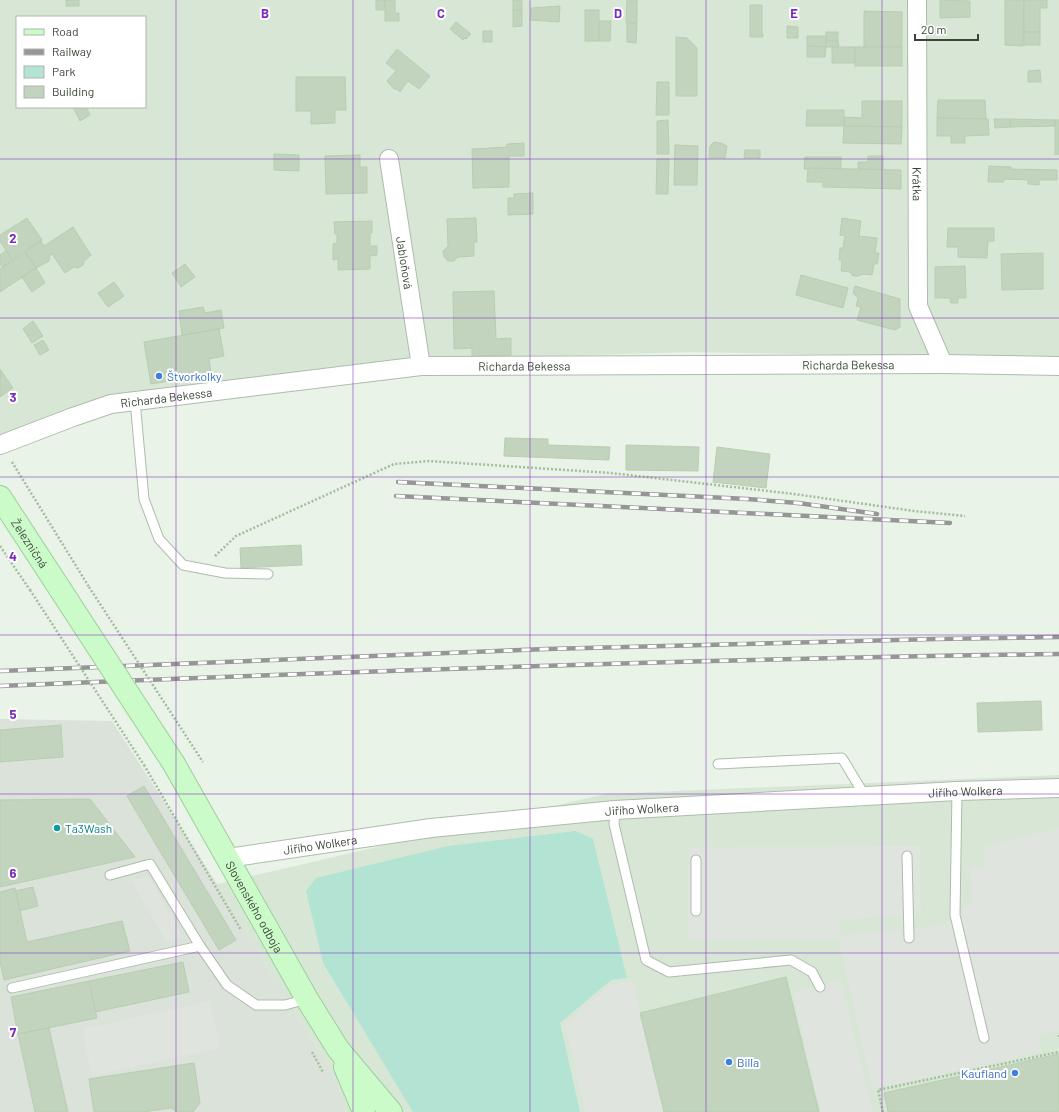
<svg xmlns="http://www.w3.org/2000/svg" width="1059" height="1112" font-family="Barlow,sans-serif">
<rect width="100%" height="100%" fill="#e9f3e8"/>
<!-- residential -->
<g fill="#d8e6d6" fill-rule="evenodd">
<path d="M0,0h1059v358l-369,-6 -299,9 -305,42 -86,40zM17,17h128v90h-128z"/>
<path d="M1059,775v337h-713l-2,-20 -127,-208 389,-90z"/>
</g>
<!-- industrial -->
<path fill="#dbe2d9" d="M0,719l112,2 105,163 127,208 2,20h-346z"/>
<!-- green -->
<path fill="#b3e4d3" d="M576,831l17,8 34,139 -16,2 -51,43 20,89h-167l-90,-149 -17,-72 10,-13 132,-32z"/>
<!-- parking -->
<g fill="#e0e4df">
<path d="M1059,828v203l-21,4 4,17 -170,37 -33,-150h-151l1,-92 231,-1 1,68 -80,6 -2,18 17,-4 88,-9 28,-24 -2,-34h15l-1,-21z"/>
<path d="M149,877l34,60 -17,4 -35,-61z"/>
<path d="M841,979l32,133h-52l-28,-120z"/>
<path d="M634,982l29,130h-78l-20,-88 46,-40z"/>
<path d="M210,1001l10,47 -128,28 -10,-47z"/>
</g>
<!-- building -->
<g fill="#c2d3be" stroke="#b7ceb2">
<rect x="66" y="0" width="13" height="6"/>
<path d="M376,0h9l-1,10h-8z"/>
<path d="M385,0h10v13h4v8h-14z"/>
<rect x="513" y="0" width="9" height="10"/>
<path d="M627,0h10v23h-11z"/>
<path d="M940,0l30,1v16l-30,1z"/>
<path d="M1005,0h19l-1,46 -18,-1z"/>
<path d="M1024,0h23v8h-7v24h-16z"/>
<path d="M750,5h12v29h1v3h-13z"/>
<path d="M560,6l-1,16 -28,-2v-12z"/>
<path d="M513,10h9v16l-9,1z"/>
<rect x="585" y="10" width="14" height="31"/>
<path d="M864,11l38,1v35h-38z"/>
<path d="M599,21h12l-1,20h-11z"/>
<path d="M456,22l15,12 -5,5 -1,-1 -2,2 -13,-11z"/>
<path d="M627,23h10l-1,20 -9,-1z"/>
<path d="M787,26l11,1v11h-11z"/>
<rect x="483" y="31" width="9" height="11"/>
<rect x="826" y="32" width="12" height="9"/>
<rect x="1024" y="32" width="16" height="13"/>
<path d="M807,36h19v11l-19,-1z"/>
<path d="M676,37l11,1 10,10v48h-21z"/>
<path d="M826,41h12l1,6h-13z"/>
<path d="M807,46l19,1 -1,10h-18z"/>
<rect x="832" y="47" width="23" height="16"/>
<rect x="855" y="47" width="47" height="19"/>
<path d="M397,49l33,27 -11,13 -11,-8 -8,11 -3,-3h-3l-7,-8 9,-10 -10,-8z"/>
<path d="M1040,70l1,12h-13v-11z"/>
<path d="M296,77h49l1,33h-11v13l-24,1v-13h-15z"/>
<path d="M657,82h12v33h-13z"/>
<path d="M938,100h47l1,19 -49,-1z"/>
<path d="M862,101h40v26l-58,-1v-9l18,1z"/>
<path d="M73,107h13l4,8 -10,6z"/>
<path d="M807,110h37v16h-38z"/>
<path d="M937,118l51,1 1,16 -24,1v7h-14v-7h-14z"/>
<path d="M994,119h16l1,8 -16,1z"/>
<path d="M1010,119l45,1v6l-44,1z"/>
<path d="M668,120l1,34h-12v-33z"/>
<path d="M1055,120h4v34l-4,1z"/>
<path d="M844,126l58,1 -1,17 -58,-1z"/>
<path d="M714,142l7,1 6,3 -2,12h-16l1,-12z"/>
<path d="M524,143v13h-15v31l-36,1 -1,-39 35,-2v-3z"/>
<path d="M675,145l23,1 -1,39h-23z"/>
<path d="M745,150h15v8h-16z"/>
<path d="M274,154l25,1v16l-25,-1z"/>
<path d="M360,155v12h7v26l-41,1 -1,-38z"/>
<path d="M868,156h15v14l-25,-1v-7h10z"/>
<path d="M805,157h36v12h-37z"/>
<path d="M657,159h12l-1,35h-12z"/>
<path d="M989,166l22,1v2l46,1v10h-18v5l-11,-1v-4l-24,-1v3h-16z"/>
<path d="M808,168l93,2v19l-78,-2v-5h-16z"/>
<path d="M533,193v21l-25,1v-17h6v-4z"/>
<path d="M27,218l15,22 -30,20 -12,-19v-6z"/>
<path d="M476,218l1,24h-3v14l-16,1 -4,4h-6l-4,-4 -1,-6 5,-5 -1,-27z"/>
<path d="M842,218l19,3 -2,15 18,2 -2,15h4l-2,11h-3l-2,11 -9,-1 -5,2h-5l-3,-4 -9,-1 1,-11h-3l1,-12h3l2,-12 -5,-1z"/>
<path d="M372,221v12h-2v13h7v9l-7,1v13l-32,1v-11l-5,1v-16l4,-1v-9h-2l-1,-12z"/>
<path d="M73,227l18,28 -7,6 -1,4 -5,3 -4,-1 -9,6 -13,-19 -2,1 -1,6 -13,7 -11,-16 16,-11 3,5z"/>
<path d="M948,228h46v13h-6l-1,17 -29,-1v-10h-11z"/>
<path d="M6,251l6,9 -10,7 -2,-3v-9z"/>
<path d="M25,253l11,15 -36,24v-23z"/>
<path d="M1043,253v36l-41,1 -1,-36z"/>
<path d="M185,264l10,13 -14,10 -9,-14z"/>
<path d="M965,266l1,32h-8v5h-7l-1,-5h-15v-31z"/>
<path d="M36,268l9,15 -13,9 -10,-15z"/>
<path d="M801,275l47,13 -5,20 -47,-13z"/>
<path d="M114,282l10,14 -16,11 -10,-14z"/>
<path d="M855,286l45,13v28l-5,3 -38,-10 4,-13 -5,-1 2,-8 -5,-5z"/>
<path d="M494,291l2,48 15,-1v17l-39,1v-8l-18,1 -1,-57z"/>
<path d="M203,307l2,6 16,-3 3,18 -42,7 -3,-24z"/>
<path d="M33,321l10,15 -11,7 -9,-14z"/>
<path d="M219,329l5,27 -15,3 2,15 -60,10 -7,-42z"/>
<path d="M43,340l6,10 -9,5 -6,-10z"/>
<path d="M0,369l13,19 -13,9z"/>
<path d="M505,438l43,1v6l62,2 -1,13 -105,-4z"/>
<path d="M626,445l73,2 -1,24 -72,-1z"/>
<path d="M717,447l53,7 -4,34 -53,-6z"/>
<path d="M301,545l1,20 -61,3 -1,-20z"/>
<path d="M1041,701l1,29 -64,2 -1,-29z"/>
<path d="M61,725l2,32 -63,5v-32z"/>
<path d="M144,786l92,154 -17,10 -92,-154z"/>
<path d="M90,799l45,58 -135,30v-87z"/>
<path d="M33,887l5,19 -19,5 -4,-20z"/>
<path d="M15,888l12,54 95,-21 8,30 -126,29 -4,-18v-70z"/>
<path d="M183,962l6,30 -94,20 -6,-31z"/>
<path d="M786,977l33,135h-155l-24,-99z"/>
<path d="M89,981l8,37 -79,16 -7,-37z"/>
<path d="M49,1028l19,84h-33l-17,-78z"/>
<path d="M1059,1054v58h-171l-4,-19z"/>
<path d="M194,1063l6,40 -7,9h-18l1,-1 -5,-3 -28,4h-49l-5,-33z"/>
</g>
<g fill="none" stroke-linecap="round" stroke-linejoin="round">
<defs>
<g id="lane">
<path d="M135,401l9,98 15,40 24,26 42,8 43,1"/>
<path d="M718,764l124,-6 23,38"/>
<path d="M957,791l-2,124 29,123"/>
<path d="M615,810l-1,14 32,136 23,12 122,-12 21,12 8,15"/>
<path d="M907,856l2,82"/>
<path d="M110,875l40,-11 50,82 27,39 29,20h29l22,-6"/>
<path d="M696,911v-51"/>
<path d="M12,988l188,-42"/>
</g>
<g id="street">
<path id="s1" d="M917,0l1,306 25,58"/>
<path id="s2" d="M389,159l32,207"/>
<path id="s3" d="M0,445l73,-28 38,-13 310,-38 522,-2 116,2"/>
<path id="s4" d="M228,858l203,-30 184,-18 342,-19 102,-3"/>
</g>
<g id="secondary">
<path id="s5" d="M0,497l60,92"/>
<path id="s6" d="M174,764l133,235 31,50 53,63"/>
<path d="M345,1067l19,45"/>
</g>
</defs>
<!-- lane casing -->
<use href="#lane" stroke="#adbdab" stroke-width="11"/>
<!-- street casing -->
<use href="#street" stroke="#adbdab" stroke-width="20"/>
<!-- secondary casing -->
<use href="#secondary" stroke="#9dcf9a" stroke-width="24"/>
<!-- path -->
<g stroke="#a2be9d" stroke-width="2.5" stroke-dasharray="2 2" stroke-linecap="butt">
<path d="M12,462l77,125"/>
<path d="M0,546l30,44"/>
<path d="M215,556l21,-20 158,-72 35,-3 182,12 183,21 120,17 51,5"/>
<path d="M144,765l97,165"/>
<path d="M1059,1035v3"/>
<path d="M312,1052l11,20"/>
<path d="M883,1112l-5,-22 181,-38"/>
</g>
<!-- lane -->
<use href="#lane" stroke="#fff" stroke-width="9"/>
<!-- street -->
<use href="#street" stroke="#fff" stroke-width="18"/>
<!-- secondary -->
<use href="#secondary" stroke="#ccfbca" stroke-width="22"/>
<defs>
<g id="rail">
<path d="M398,482l349,17 51,4 79,11"/>
<path d="M396,496l554,27"/>
<path d="M0,671l547,-22 388,-10 124,-2"/>
<path d="M0,686c353,-15 706,-27 1059,-32"/>
</g>
</defs>
<!-- rail casing -->
<use href="#rail" stroke="#969696" stroke-width="4.5"/>
<!-- rail -->
<use href="#rail" stroke="#fff" stroke-width="3" stroke-dasharray="9" stroke-linecap="butt"/>
<defs>
<path id="secondary-bridge" d="M60,589l114,175"/>
</defs>
<!-- secondary-bridge casing -->
<use href="#secondary-bridge" stroke="#9dcf9a" stroke-width="24" stroke-linecap="butt"/>
<!-- path-bridge -->
<g stroke="#a2be9d" stroke-width="2.5" stroke-dasharray="2 2" stroke-linecap="butt">
<path d="M89,587l114,175"/>
<path d="M30,590l114,175"/>
</g>
<!-- secondary-bridge -->
<use href="#secondary-bridge" stroke="#ccfbca" stroke-width="22"/>
</g>
<!-- grid -->
<path fill="none" stroke="#7b2cbf" stroke-width="1" stroke-opacity="0.55" d="M176,0v1112M353,0v1112M530,0v1112M706,0v1112M882,0v1112M0,159h1059M0,318h1059M0,477h1059M0,635h1059M0,794h1059M0,953h1059"/>
<!-- markers -->
<g fill="#3f7fe0" stroke="#fff" stroke-width="1.5">
<circle cx="159" cy="376" r="4"/>
<circle cx="729" cy="1062" r="4"/>
<circle cx="1015" cy="1073" r="4"/>
</g>
<circle fill="#0f9aa8" stroke="#fff" stroke-width="1.5" cx="57" cy="828" r="4"/>
<g text-anchor="middle" dominant-baseline="central" stroke-width="4" stroke-linejoin="round" paint-order="stroke">
<!-- street labels -->
<g font-size="12" fill="#3a4537" stroke="#fff">
<text stroke="none"><textPath href="#s1" startOffset="184">Krátka</textPath></text>
<text stroke="none"><textPath href="#s2" startOffset="105">Jabloňová</textPath></text>
<text stroke="none"><textPath href="#s3" startOffset="858">Richarda Bekessa</textPath></text>
<text stroke="none"><textPath href="#s3" startOffset="534">Richarda Bekessa</textPath></text>
<text stroke="none"><textPath href="#s3" startOffset="174">Richarda Bekessa</textPath></text>
<text stroke="none"><textPath href="#s5" startOffset="55">Železničná</textPath></text>
<text stroke="none"><textPath href="#s4" startOffset="741">Jiřího Wolkera</textPath></text>
<text stroke="none"><textPath href="#s4" startOffset="417">Jiřího Wolkera</textPath></text>
<text stroke="none"><textPath href="#s4" startOffset="93">Jiřího Wolkera</textPath></text>
<text stroke="none"><textPath href="#s6" startOffset="164">Slovenského odboja</textPath></text>
</g>
<!-- shop labels -->
<g font-size="12" fill="#366cbe" stroke="#fff" text-anchor="start">
<text x="167" y="376">Štvorkolky</text>
<text x="737" y="1062">Billa</text>
<text x="1007" y="1073" text-anchor="end">Kaufland</text>
</g>
<!-- culture labels -->
<g font-size="12" fill="#0d838f" stroke="#fff" text-anchor="start">
<text x="65" y="828">Ta3Wash</text>
</g>
</g>
<g font-size="13" text-anchor="middle" font-weight="bold" fill="#7b2cbf" stroke="#fff" stroke-width="4" stroke-linejoin="round" paint-order="stroke">
<text x="265" y="18">B</text>
<text x="441" y="18">C</text>
<text x="618" y="18">D</text>
<text x="794" y="18">E</text>
<text x="13" y="243">2</text>
<text x="13" y="402">3</text>
<text x="13" y="561">4</text>
<text x="13" y="719">5</text>
<text x="13" y="878">6</text>
<text x="13" y="1037">7</text>
</g>
<!-- legend -->
<rect x="16" y="16" width="130" height="92" fill="#ffffff" stroke="#b0b5af"/>
<rect x="24" y="29" width="20" height="6" fill="#ccfbca" stroke="#b0b5af"/>
<text x="52" y="36" font-size="12" fill="#3a4537">Road</text>
<rect x="24" y="49" width="20" height="6" fill="#969696" stroke="#b0b5af"/>
<text x="52" y="56" font-size="12" fill="#3a4537">Railway</text>
<rect x="24" y="66" width="20" height="12" fill="#b3e4d3" stroke="#b0b5af"/>
<text x="52" y="76" font-size="12" fill="#3a4537">Park</text>
<rect x="24" y="86" width="20" height="12" fill="#c2d3be" stroke="#b0b5af"/>
<text x="52" y="96" font-size="12" fill="#3a4537">Building</text>
<!-- scale -->
<path d="M915 34v6h63v-6" fill="none" stroke="#3a4537" stroke-width="2"/>
<text x="921" y="34" font-size="12" fill="#3a4537" stroke="#ffffff" stroke-width="3" paint-order="stroke">20 m</text>
</svg>
